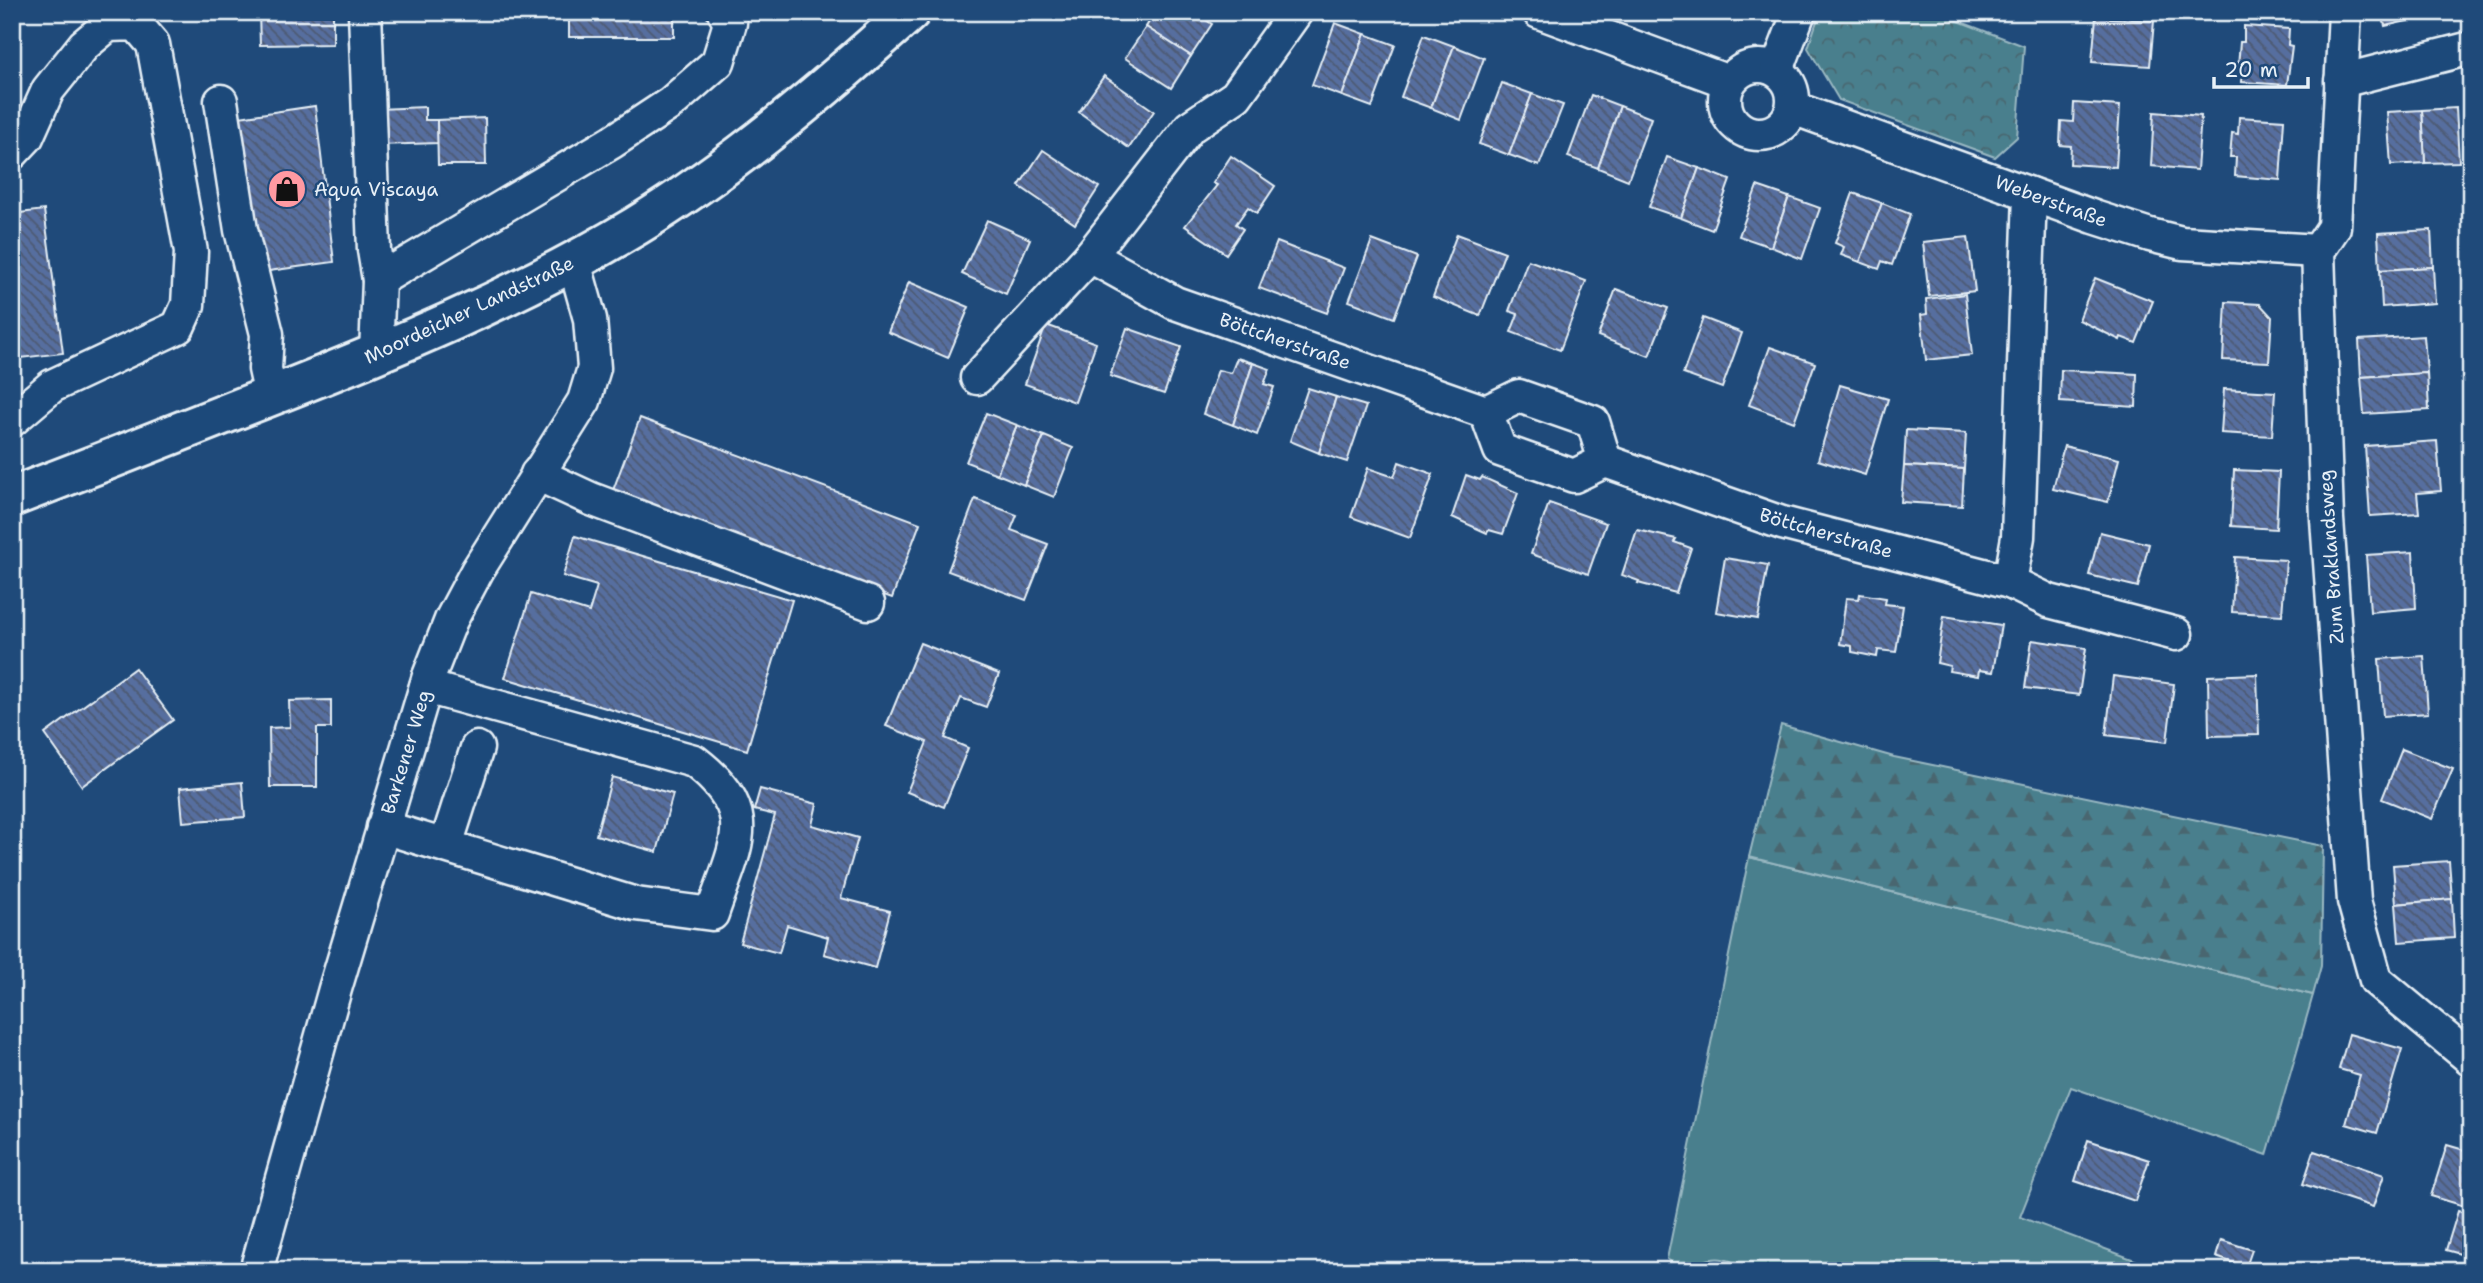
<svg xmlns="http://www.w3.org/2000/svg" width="2483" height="1283" font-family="'Shantell Sans',sans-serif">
<defs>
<pattern id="forest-firs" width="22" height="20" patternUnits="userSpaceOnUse" patternTransform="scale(1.75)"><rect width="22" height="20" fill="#4a7f8d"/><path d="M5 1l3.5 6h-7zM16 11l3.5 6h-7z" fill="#48666f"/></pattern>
<pattern id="park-crowns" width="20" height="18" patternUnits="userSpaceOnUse" patternTransform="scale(1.75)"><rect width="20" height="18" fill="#4a7f8d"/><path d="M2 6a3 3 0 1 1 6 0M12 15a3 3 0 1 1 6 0" fill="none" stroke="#48666f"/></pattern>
<pattern id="building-back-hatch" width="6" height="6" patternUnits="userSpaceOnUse" patternTransform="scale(1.75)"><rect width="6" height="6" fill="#566e9f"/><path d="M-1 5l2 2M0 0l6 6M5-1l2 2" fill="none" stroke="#4d5970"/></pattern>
</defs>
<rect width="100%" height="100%" fill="#1f4a7a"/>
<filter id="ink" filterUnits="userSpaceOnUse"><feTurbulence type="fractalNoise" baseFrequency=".0143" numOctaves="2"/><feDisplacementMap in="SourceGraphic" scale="14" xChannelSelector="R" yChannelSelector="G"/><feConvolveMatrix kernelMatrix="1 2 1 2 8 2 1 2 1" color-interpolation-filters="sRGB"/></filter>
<g filter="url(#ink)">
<!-- grass -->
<path fill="#4a7f8d" stroke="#99b8c2" stroke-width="2" d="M1749,857l564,138 -46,160 -196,-68 -51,130 144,54h-409c-32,-14 -41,-19 -71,0l-17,-12z"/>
<!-- forest -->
<path fill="url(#forest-firs)" stroke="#99b8c2" stroke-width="2" d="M1781,725l113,32 429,89 -2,120 -8,29 -564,-138z"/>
<!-- park -->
<path fill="url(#park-crowns)" stroke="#99b8c2" stroke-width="2" d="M1820,12h115l89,34 -7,91 -22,20 -156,-57 -31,-52z"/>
<!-- building -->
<g fill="url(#building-back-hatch)" stroke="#e8f1f8" stroke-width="2">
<path d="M259,12h74v32l-73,1z"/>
<rect x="569" y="12" width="105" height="25"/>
<path d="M1155,12h38l19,12 -21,32 -45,-29z"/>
<path d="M2382,12h42l1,5 -40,9z"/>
<path d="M2096,17l58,4 -4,45 -58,-4z"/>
<path d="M1335,23l30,11 -23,62 -30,-11z"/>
<path d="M2244,26l45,3 -1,16 4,1 -5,39 -45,-3 1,-15h-5l2,-25h4z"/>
<path d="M1146,27l45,29 -20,32 -46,-30z"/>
<path d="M1365,34l30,11 -23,62 -30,-11z"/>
<path d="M1424,35l30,11 -23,62 -30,-11z"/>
<path d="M1454,46l30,12 -23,62 -30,-12z"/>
<path d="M1104,76l50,35 -25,37 -50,-36z"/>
<path d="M1502,83l30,11 -23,61 -30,-11z"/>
<path d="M1532,94l31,11 -24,61 -30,-11z"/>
<path d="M1591,95l29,11 -22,62 -30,-11z"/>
<path d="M2074,103l46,3 -4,61 -46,-3 1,-18 -11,-1 1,-24 12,1z"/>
<path d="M315,106l19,156 -73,10 -22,-155z"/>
<path d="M1620,106l31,12 -23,62 -30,-12z"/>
<path d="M425,107v13h12l1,23 -59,2 -1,-36z"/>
<path d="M2456,108l3,54 -34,1 -3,-53z"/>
<path d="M2422,110l3,53 -34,2 -4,-53z"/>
<path d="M2154,112l47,4 -4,54 -46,-4z"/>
<path d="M2239,117l45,3 -4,60 -45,-4 1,-19h-6l2,-24 6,1z"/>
<path d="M485,118l1,47h-48l-1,-45z"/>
<path d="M1043,150l56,37 -24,37 -56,-38z"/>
<path d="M1231,156l44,30 -18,27 -9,-6 -12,17 7,5 -17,25 -41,-28 32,-41 -4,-2z"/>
<path d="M1667,157l32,11 -18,50 -32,-11z"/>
<path d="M1699,168l31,12 -18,50 -31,-12z"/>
<path d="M1757,186l32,11 -18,50 -32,-11z"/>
<path d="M1853,193l29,10 -22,59 -19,-7 3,-8 -9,-4z"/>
<path d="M1789,197l31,11 -18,51 -31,-12z"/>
<path d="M1882,203l28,11 -18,51 -10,-4 -3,8 -19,-7z"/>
<path d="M44,210l19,143 -51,6v-145z"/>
<path d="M987,220l43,19 -24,55 -44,-20z"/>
<path d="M2431,230l2,37 -53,3 -2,-37z"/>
<path d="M1457,234l48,18 -25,64 -47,-19z"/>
<path d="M1968,237l7,54 -46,5 -6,-54z"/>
<path d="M1372,240l45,17 -23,61 -45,-17z"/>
<path d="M1277,242l67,26 -17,45 -68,-25z"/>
<path d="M1528,260l58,21 -26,69 -49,-18 7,-18 -9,-3z"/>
<path d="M2433,267l2,36 -53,4 -2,-37z"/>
<path d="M2095,278l58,23 -17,42 -15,-6 -1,3 -41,-20z"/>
<path d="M909,282l60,25 -21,51 -60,-26z"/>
<path d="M1616,289l52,19 -19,48 -51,-20z"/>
<path d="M1965,294l7,61 -46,5 -5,-45 6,-1 -1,-15z"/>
<path d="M2226,302l34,2 12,13 -3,45 -46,-2z"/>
<path d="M1703,318l39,15 -20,55 -39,-14z"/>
<path d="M1046,325l50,18 -21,59 -50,-18z"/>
<path d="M1127,328l54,19 -17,47 -54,-18z"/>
<path d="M2424,336l3,37 -66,4 -2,-37z"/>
<path d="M1770,347l45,16 -21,59 -45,-17z"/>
<path d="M1237,358l16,5 -20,62 -30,-11 15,-44 13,3z"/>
<path d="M1253,363l17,6 -6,15 10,3 -17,48 -24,-10z"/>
<path d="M2061,370l76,4 -1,33 -76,-5z"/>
<path d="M2427,373l2,37 -65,4 -3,-37z"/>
<path d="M1840,385l48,14 -23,76 -47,-15z"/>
<path d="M1308,388l28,9 -17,56 -29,-12z"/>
<path d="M2224,389l51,3 -3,44 -51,-3z"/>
<path d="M1336,397l30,9 -19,56 -28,-9z"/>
<path d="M986,413l31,12 -20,49 -31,-12z"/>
<path d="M640,418l280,105 -28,75 -280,-105z"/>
<path d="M1017,425l27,11 -20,49 -27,-11z"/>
<path d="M1906,430l60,3 -2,36 -60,-3z"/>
<path d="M1044,436l29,12 -19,49 -30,-12z"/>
<path d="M2437,441l4,50 -24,2 2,20 -49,3 -5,-70z"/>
<path d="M2064,446l55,13 -11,43 -55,-13z"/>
<path d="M1399,462l34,12 -23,64 -59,-21 17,-49 26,9z"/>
<path d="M1904,466l60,3 -2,37 -61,-4z"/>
<path d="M2234,470l45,2 -3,57 -45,-3z"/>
<path d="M1466,475l14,5 2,-3 36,16 -15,41 -14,-4 -2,3 -35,-16z"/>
<path d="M975,499l42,16 -6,15 37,14 -22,56 -78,-29z"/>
<path d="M1549,503l57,20 -18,51 -57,-20z"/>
<path d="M1637,530l39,9 -2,3 17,6 -15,45 -38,-10 1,-2 -17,-6z"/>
<path d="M2100,532l49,12 -11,43 -49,-12z"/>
<path d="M575,536l217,64 -45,150 -242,-72 26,-84 58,18 8,-26 -34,-10z"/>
<path d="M2413,552l3,56 -46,4 -4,-57z"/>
<path d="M2235,557l51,3 -4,55 -50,-3z"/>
<path d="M1725,558l43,7 -10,54 -42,-7z"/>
<path d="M1860,594l26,4 -1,6 18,2 -7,46 -18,-2 -1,7 -25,-5v-6l-12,-2 6,-46 13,1z"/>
<path d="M1944,616l57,9 -8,47 -14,-2 -1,6 -29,-5 1,-5 -13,-3z"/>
<path d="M2032,640l54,8 -7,47 -54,-7z"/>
<path d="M920,643l79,31 -13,33 -25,-9 -16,40 23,10 -24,59 -37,-15 20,-50 -41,-16z"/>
<path d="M2424,656l4,57 -45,3 -4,-57z"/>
<path d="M135,668l38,52 -91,66 -37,-52z"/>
<path d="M2257,674l2,61 -50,1 -1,-60z"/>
<path d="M2113,676l61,8 -7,58 -61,-7z"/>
<path d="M331,700v28h-14v59h-47l-1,-59 21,-1 -1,-26z"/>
<path d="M2402,749l51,20 -21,50 -50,-20z"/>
<path d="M612,777l61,17 -16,58 -61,-17z"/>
<path d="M242,782l3,35 -62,5 -3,-34z"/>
<path d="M760,789l57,15 -5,21 46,13 -17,60 49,13 -15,57 -51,-14 4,-17 -41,-12 -8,28 -39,-10 35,-128 -21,-5z"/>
<path d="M2449,861l3,38 -56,5 -3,-39z"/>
<path d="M2452,899l2,39 -55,4 -3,-38z"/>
<path d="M2349,1034l53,15 -25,84 -31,-9 14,-49 -21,-6z"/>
<path d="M2088,1140l61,20 -14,41 -60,-20z"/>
<path d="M2447,1145l24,7v56l-40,-12z"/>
<path d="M2314,1151l70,24 -11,32 -70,-23z"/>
<path d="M2458,1211l12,4 1,-3v45l-25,-7z"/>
<path d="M2221,1240l31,10 -6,17 -30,-10z"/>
</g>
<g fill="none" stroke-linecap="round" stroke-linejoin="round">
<defs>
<g id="minor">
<path d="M365,12l9,238 5,30"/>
<path d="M1539,12l190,70"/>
<path d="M2345,12l-11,215 -16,24 9,268 27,382 22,79 95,79"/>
<circle cx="1759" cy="100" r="34"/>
<path d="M1777,70l22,-58"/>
<path d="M2341,81l130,-33"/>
<path d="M221,101l20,129 26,104 -2,35 6,27"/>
<path d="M1793,108l301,109 56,18 32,8 136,8"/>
<path d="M12,153l15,-16 21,-47 36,-45 24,-20 28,-1 17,20 38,208 -3,53 -10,22 -126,59 -40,34"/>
<path d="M1090,256l85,47 311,109 33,-16 74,26 12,39"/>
<path d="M376,354l3,-74 233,-138 59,-39 47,-41 12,-39 -6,-11"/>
<path d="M977,378l113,-122 100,-129 46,-31 60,-84"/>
<path d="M1486,412l14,38 74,26 31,-15 177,62 228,59 39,19 127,33"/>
<path d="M537,474l54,25 277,104"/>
<path d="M2010,582l8,-45 12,-343"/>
<path d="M383,827l253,77 76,10c23,-69 50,-101 -18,-153l-268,-74"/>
<path d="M446,845l31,-97"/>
<path d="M256,1271l79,-282 94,-313 22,-56 26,-49 107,-170 10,-33 -4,-49 -16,-57"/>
</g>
<path id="major" d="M12,497c84,-32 167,-65 251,-98 128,-50 255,-102 373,-173 98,-60 189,-137 274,-214"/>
</defs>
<!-- minor casing -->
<use href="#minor" stroke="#e8f1f8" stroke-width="37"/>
<!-- major casing -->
<use href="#major" stroke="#e8f1f8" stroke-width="44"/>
<!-- minor -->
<use href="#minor" stroke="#1f4a7a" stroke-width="32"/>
<!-- major -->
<use href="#major" stroke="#1f4a7a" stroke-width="38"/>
</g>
</g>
<!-- icons -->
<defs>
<symbol id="shop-disc" viewBox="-11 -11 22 22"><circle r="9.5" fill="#ff9aa2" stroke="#1f4a7a"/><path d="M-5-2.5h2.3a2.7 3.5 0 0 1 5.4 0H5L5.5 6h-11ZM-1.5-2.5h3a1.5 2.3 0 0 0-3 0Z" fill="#111"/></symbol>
</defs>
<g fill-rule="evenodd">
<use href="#shop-disc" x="265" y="167" width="44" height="44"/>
</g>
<g text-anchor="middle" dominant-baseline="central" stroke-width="5" stroke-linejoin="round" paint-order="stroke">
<!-- poi labels -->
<g font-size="19" fill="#e8f1f8" stroke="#1f4a7a" text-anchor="start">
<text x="314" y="189">Aqua Viscaya</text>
</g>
<!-- street labels -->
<g font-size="19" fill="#e8f1f8" stroke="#1f4a7a">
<text transform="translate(2051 201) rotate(20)">Weberstraße</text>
<text transform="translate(469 310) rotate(-25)">Moordeicher Landstraße</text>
<text transform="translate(1285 341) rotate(19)">Böttcherstraße</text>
<text transform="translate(1826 533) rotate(16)">Böttcherstraße</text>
<text transform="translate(2331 557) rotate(-94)">Zum Braklandsweg</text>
<text transform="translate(406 752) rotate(-73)">Barkener Weg</text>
</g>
</g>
<!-- margin -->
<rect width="2483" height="1283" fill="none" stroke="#1f4a7a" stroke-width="42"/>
<rect x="21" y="21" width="2441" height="1241" fill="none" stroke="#e8f1f8" stroke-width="2.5" filter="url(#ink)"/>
<!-- scale -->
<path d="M2214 77v10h94v-10" fill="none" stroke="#e8f1f8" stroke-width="3.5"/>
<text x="2224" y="77" font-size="21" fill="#e8f1f8" stroke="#1f4a7a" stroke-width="5" paint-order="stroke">20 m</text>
</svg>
